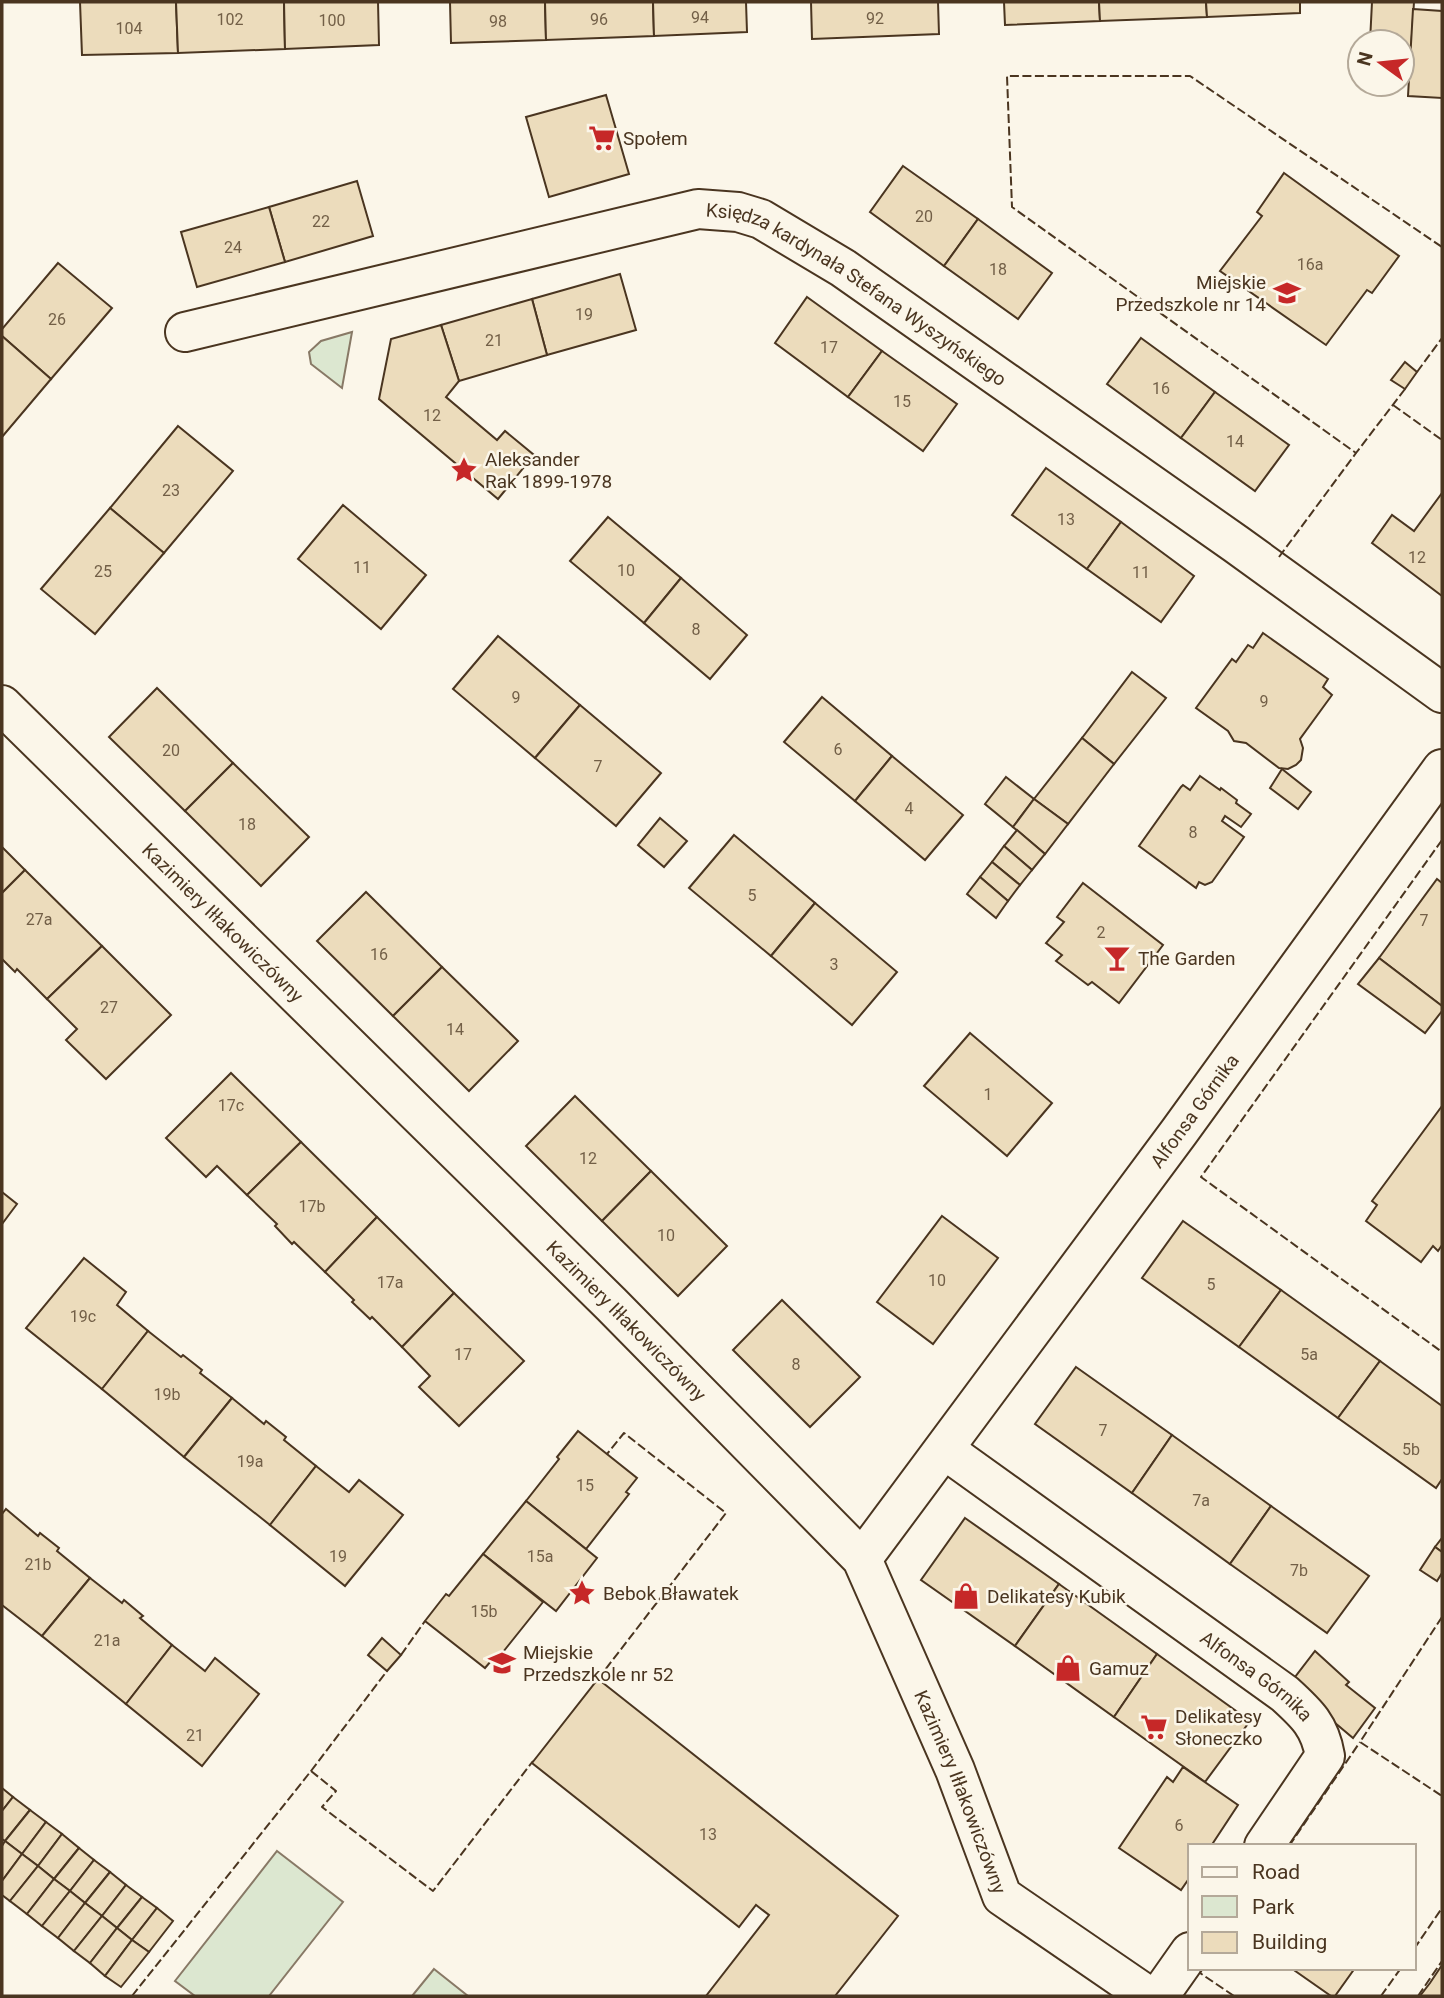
<svg xmlns="http://www.w3.org/2000/svg" width="1444" height="1998" font-family="Roboto,sans-serif">
<rect width="100%" height="100%" fill="#fbf6e9"/>
<!-- green -->
<g fill="#dce7d0" stroke="#887966" stroke-width="2">
<path d="M352,332l-10,56 -31,-24 -2,-12 12,-11z"/>
<path d="M277,1851l66,51 -74,94h-74l-20,-15z"/>
<path d="M434,1969l34,27h-56z"/>
</g>
<!-- building -->
<g fill="#ecdcbc" stroke="#4a3520" stroke-width="2">
<path d="M80,2h96l2,51 -96,2z"/>
<path d="M176,2h108l1,47 -107,4z"/>
<path d="M284,2h94l1,43 -94,4z"/>
<path d="M450,2h95l1,38 -95,3z"/>
<path d="M545,2h108l1,34 -108,4z"/>
<path d="M653,2h93l1,30 -93,4z"/>
<path d="M811,2h127l1,32 -127,5z"/>
<path d="M1004,2h95l1,19 -95,4z"/>
<path d="M1099,2h107l1,15 -107,4z"/>
<path d="M1206,2h94v11l-93,4z"/>
<path d="M1372,2h42l-3,48 -9,-1v-7h-32z"/>
<path d="M1413,9l29,2v87l-34,-2z"/>
<path d="M1402,49l9,1 -2,16h-7z"/>
<path d="M606,95l23,79 -80,23 -23,-80z"/>
<path d="M903,166l75,53 -34,47 -74,-54z"/>
<path d="M1284,173l115,83 -27,37 -5,-3 -41,55 -106,-74 42,-55 -5,-4z"/>
<path d="M357,181l16,55 -88,26 -16,-55z"/>
<path d="M269,207l16,55 -88,25 -16,-55z"/>
<path d="M978,219l74,54 -34,46 -74,-53z"/>
<path d="M58,263l54,45 -61,71 -49,-43v-7z"/>
<path d="M620,274l16,56 -89,25 -15,-56z"/>
<path d="M807,297l75,54 -34,46 -73,-54z"/>
<path d="M532,299l15,56 -88,26 -18,-56z"/>
<path d="M441,325l18,56 -13,16 51,43 8,-9 29,24 -36,44 -119,-100 12,-60z"/>
<path d="M2,336l49,43 -49,58z"/>
<path d="M1141,338l74,54 -34,46 -74,-54z"/>
<path d="M882,351l75,53 -34,47 -75,-54z"/>
<path d="M1405,362l12,10 -12,17 -14,-9z"/>
<path d="M1215,392l74,53 -34,46 -74,-53z"/>
<path d="M178,426l55,45 -69,82 -54,-45z"/>
<path d="M1046,468l75,54 -34,47 -75,-54z"/>
<path d="M1442,493v103l-70,-53 20,-28 22,16z"/>
<path d="M343,505l83,70 -45,54 -83,-70z"/>
<path d="M110,508l54,45 -69,81 -54,-45z"/>
<path d="M608,517l73,61 -37,45 -74,-62z"/>
<path d="M1121,522l73,54 -33,46 -74,-53z"/>
<path d="M681,578l66,57 -37,44 -66,-56z"/>
<path d="M1263,633l65,46 -5,8 9,8 -32,44 3,9 -2,12 -5,5 -8,4 -9,-1 -33,-25 -12,-2 -6,-10 -32,-23 36,-49 4,3 12,-17 5,3z"/>
<path d="M498,636l82,69 -45,53 -82,-69z"/>
<path d="M1132,672l34,26 -52,66 -32,-26z"/>
<path d="M157,688l76,75 -48,48 -76,-74z"/>
<path d="M822,697l70,59 -37,45 -71,-59z"/>
<path d="M580,705l81,68 -45,53 -81,-68z"/>
<path d="M1082,738l32,26 -46,60 -34,-25z"/>
<path d="M892,756l71,59 -38,45 -70,-59z"/>
<path d="M233,763l76,74 -48,49 -76,-75z"/>
<path d="M1282,769l29,23 -13,17 -28,-21z"/>
<path d="M1200,776l20,14 1,-2 16,12 -1,3 15,11 -10,13 -16,-11 -3,5 22,16 -32,45 -7,3 -6,-3 -3,6 -57,-42 42,-59 2,-2 7,5z"/>
<path d="M1006,777l28,22 -21,28 -28,-23z"/>
<path d="M1034,799l34,25 -23,30 -32,-27z"/>
<path d="M660,818l27,23 -23,26 -26,-22z"/>
<path d="M1017,830l28,24 -13,16 -28,-24z"/>
<path d="M734,835l81,68 -44,53 -82,-68z"/>
<path d="M1004,846l28,24 -12,15 -28,-23z"/>
<path d="M2,847l23,23 -23,23z"/>
<path d="M992,862l28,23 -12,16 -28,-24z"/>
<path d="M25,870l77,76 -55,53 -30,-30 -2,3 -13,-13v-66z"/>
<path d="M980,877l28,24 -12,17 -29,-24z"/>
<path d="M1437,879l5,4v123l-63,-48z"/>
<path d="M1083,883l80,62 -44,58 -27,-21 -4,3 -32,-24 6,-6 -16,-12 18,-21 -7,-5z"/>
<path d="M366,892l76,75 -49,49 -76,-75z"/>
<path d="M815,903l82,69 -45,53 -81,-69z"/>
<path d="M102,946l69,69 -65,64 -40,-39 11,-11 -30,-30z"/>
<path d="M1379,958l63,48v5l-17,22 -67,-49z"/>
<path d="M442,967l76,74 -49,50 -76,-75z"/>
<path d="M970,1033l82,70 -45,53 -83,-70z"/>
<path d="M231,1073l70,69 -54,53 -30,-29 -11,11 -40,-39z"/>
<path d="M575,1096l76,75 -49,50 -76,-75z"/>
<path d="M1442,1106v139l-4,6 -5,-5 -12,16 -55,-41 11,-16 -5,-4z"/>
<path d="M301,1142l76,75 -52,55 -31,-30 -2,2 -17,-18 2,-2 -30,-29z"/>
<path d="M651,1171l76,75 -49,50 -76,-75z"/>
<path d="M2,1192l15,12 -15,20z"/>
<path d="M942,1216l56,42 -65,86 -56,-42z"/>
<path d="M377,1217l77,76 -52,54 -30,-30 -2,2 -18,-17 2,-2 -29,-28z"/>
<path d="M1183,1221l98,69 -42,57 -97,-69z"/>
<path d="M84,1258l42,34 -9,13 31,26 -46,58 -76,-61z"/>
<path d="M1281,1290l99,71 -42,57 -99,-71z"/>
<path d="M454,1293l70,68 -65,65 -40,-39 11,-11 -28,-29z"/>
<path d="M782,1300l78,77 -50,50 -77,-77z"/>
<path d="M148,1331l33,26 2,-2 19,15 -2,3 32,25 -48,59 -82,-68z"/>
<path d="M1380,1361l62,45v73l-6,9 -98,-70z"/>
<path d="M1076,1367l96,68 -40,58 -97,-69z"/>
<path d="M232,1398l32,26 2,-3 20,16 -2,3 32,26 -46,59 -86,-68z"/>
<path d="M578,1431l59,47 -11,14 3,2 -43,55 -60,-48 33,-42 -2,-2z"/>
<path d="M1172,1435l99,71 -41,58 -98,-71z"/>
<path d="M316,1466l33,26 10,-12 44,35 -58,71 -75,-61z"/>
<path d="M526,1501l71,57 -41,53 -73,-57z"/>
<path d="M1271,1506l98,70 -42,57 -97,-69z"/>
<path d="M6,1509l32,27 2,-3 19,15 -2,3 33,27 -48,58 -40,-31v-91z"/>
<path d="M965,1518l94,66 -44,62 -94,-66z"/>
<path d="M1442,1538v14l-7,-5z"/>
<path d="M1435,1547l7,5v21l-5,8 -17,-11z"/>
<path d="M483,1554l60,48 -44,55 -3,-2 -11,13 -60,-47 21,-27 3,2z"/>
<path d="M90,1578l32,25 2,-3 19,16 -3,2 32,27 -46,59 -84,-68z"/>
<path d="M1059,1584l98,70 -43,63 -99,-71z"/>
<path d="M382,1638l19,17 -14,16 -19,-16z"/>
<path d="M172,1645l33,26 10,-13 44,36 -57,72 -76,-62z"/>
<path d="M1315,1651l34,31 -3,3 29,23 -22,30 -31,-26 -30,-31z"/>
<path d="M1157,1654l93,67 -45,61 -91,-65z"/>
<path d="M598,1679l300,237 -63,80h-129l63,-81 -13,-10 -17,22 -207,-164z"/>
<path d="M1183,1767l55,38 -27,41h-21v31l-9,13 -62,-42 48,-71 6,5z"/>
<path d="M2,1788l11,9 -11,14z"/>
<path d="M13,1797l17,13 -25,31 -3,-2v-28z"/>
<path d="M30,1810l16,12 -24,32 -17,-13z"/>
<path d="M46,1822l16,12 -24,32 -16,-12z"/>
<path d="M62,1834l17,14 -25,31 -16,-13z"/>
<path d="M5,1841l17,13 -20,27v-35z"/>
<path d="M79,1848l15,12 -24,31 -16,-12z"/>
<path d="M22,1854l16,12 -28,35 -8,-6v-14z"/>
<path d="M94,1860l16,12 -25,31 -15,-12z"/>
<path d="M38,1866l16,13 -27,35 -17,-13z"/>
<path d="M110,1872l16,13 -24,31 -17,-13z"/>
<path d="M54,1879l16,12 -28,35 -15,-12z"/>
<path d="M126,1885l16,12 -25,31 -15,-12z"/>
<path d="M70,1891l15,12 -27,35 -16,-12z"/>
<path d="M142,1897l15,11 -25,32 -15,-12z"/>
<path d="M85,1903l17,13 -28,35 -16,-13z"/>
<path d="M157,1908l16,13 -24,31 -17,-12z"/>
<path d="M102,1916l15,12 -27,35 -16,-12z"/>
<path d="M117,1928l15,12 -27,36 -15,-13z"/>
<path d="M132,1940l17,12 -28,35 -16,-11z"/>
<path d="M1442,1965v31h-22l10,-13z"/>
<path d="M1291,1968h64l-20,28h-4z"/>
</g>
<g fill="none" stroke-linecap="round" stroke-linejoin="round">
<defs>
<g id="minor">
<path id="s1" d="M185,332l513,-123 40,3 23,7 82,49 393,276 206,149"/>
<path id="s2" d="M2,705l609,599 251,255 93,211 47,126 146,100"/>
<path id="s3" d="M945,1450l340,244c22,20 35,32 40,62l-61,90"/>
<path id="s4" d="M862,1559l317,-427 263,-363"/>
<path d="M1159,1996l31,-44"/>
</g>
</defs>
<!-- minor casing -->
<use href="#minor" stroke="#4a3520" stroke-width="42"/>
<!-- minor -->
<use href="#minor" stroke="#fbf6e9" stroke-width="38"/>
<!-- fence -->
<g stroke="#4a3520" stroke-width="2" stroke-dasharray="9 3.5" stroke-linecap="butt">
<path d="M1417,372l25,-34"/>
<path d="M1405,389l-49,64 -344,-246 -5,-131h183l252,171"/>
<path d="M1393,405l49,35"/>
<path d="M1279,557l77,-104"/>
<path d="M1442,840l-241,337 241,175"/>
<path d="M1442,1617l-82,125 82,54"/>
<path d="M401,1655l24,-34"/>
<path d="M598,1679l128,-166 -102,-80 -17,21"/>
<path d="M311,1771l76,-100"/>
<path d="M1289,1846l71,-104"/>
<path d="M1414,1949l28,-41"/>
<path d="M1203,1968l-3,5 34,23"/>
<path d="M132,1996l179,-225 25,20 -14,16 111,84 100,-130"/>
<path d="M1381,1996l20,-28"/>
<path d="M1418,1996l24,-35"/>
</g>
</g>
<!-- icons -->
<defs>
<symbol id="supermarket-bare" viewBox="-9 -9 18 18"><path d="M-6-5.5h2.5l.6 2H6L4.5 2H-2.5L-4.4-4H-6ZM-1.5 3.2a1.3 1.3 0 1 0 .1 0ZM3 3.2a1.3 1.3 0 1 0 .1 0Z" fill="#c62828" stroke="#fbf6e9" stroke-width="2.5" paint-order="stroke"/></symbol>
<symbol id="school-bare" viewBox="-9 -9 18 18"><path d="M0-5L7-2L0 1L-7-2ZM-4 1L0 2.5L4 1V4Q0 6-4 4Z" fill="#c62828" stroke="#fbf6e9" stroke-width="2.5" paint-order="stroke"/></symbol>
<symbol id="sight-bare" viewBox="-9 -9 18 18"><path d="M0-6L1.8-2.2L6-1.7L2.9 1.2L3.7 5.4L0 3.3L-3.7 5.4L-2.9 1.2L-6-1.7L-1.8-2.2Z" fill="#c62828" stroke="#fbf6e9" stroke-width="2.5" paint-order="stroke"/></symbol>
<symbol id="bar-bare" viewBox="-9 -9 18 18"><path d="M-6-5H6L.8 .8V4.5H3.5V6h-7V4.5H-.8V.8Z" fill="#c62828" stroke="#fbf6e9" stroke-width="2.5" paint-order="stroke"/></symbol>
<symbol id="shop-bare" viewBox="-9 -9 18 18"><path d="M-5-2.5h2.3a2.7 3.5 0 0 1 5.4 0H5L5.5 6h-11ZM-1.5-2.5h3a1.5 2.3 0 0 0-3 0Z" fill="#c62828" stroke="#fbf6e9" stroke-width="2.5" paint-order="stroke"/></symbol>
</defs>
<g fill-rule="evenodd">
<use href="#supermarket-bare" x="583" y="119" width="38" height="38"/>
<use href="#school-bare" x="1268" y="274" width="38" height="38"/>
<use href="#sight-bare" x="445" y="451" width="38" height="38"/>
<use href="#bar-bare" x="1098" y="939" width="38" height="38"/>
<use href="#sight-bare" x="563" y="1574" width="38" height="38"/>
<use href="#shop-bare" x="947" y="1577" width="38" height="38"/>
<use href="#school-bare" x="483" y="1644" width="38" height="38"/>
<use href="#shop-bare" x="1049" y="1649" width="38" height="38"/>
<use href="#supermarket-bare" x="1135" y="1708" width="38" height="38"/>
</g>
<g text-anchor="middle" dominant-baseline="central" stroke-width="5" stroke-linejoin="round" paint-order="stroke">
<!-- number labels -->
<g font-size="16" fill="#725f47">
<text x="700" y="17">94</text>
<text x="875" y="18">92</text>
<text x="230" y="19">102</text>
<text x="599" y="19">96</text>
<text x="332" y="20">100</text>
<text x="498" y="21">98</text>
<text x="129" y="28">104</text>
<text x="924" y="216">20</text>
<text x="321" y="221">22</text>
<text x="233" y="247">24</text>
<text x="1310" y="264">16a</text>
<text x="998" y="269">18</text>
<text x="584" y="314">19</text>
<text x="57" y="319">26</text>
<text x="494" y="340">21</text>
<text x="829" y="347">17</text>
<text x="1161" y="388">16</text>
<text x="902" y="401">15</text>
<text x="432" y="415">12</text>
<text x="1235" y="441">14</text>
<text x="171" y="490">23</text>
<text x="1066" y="519">13</text>
<text x="1417" y="557">12</text>
<text x="362" y="567">11</text>
<text x="626" y="570">10</text>
<text x="103" y="571">25</text>
<text x="1141" y="572">11</text>
<text x="696" y="629">8</text>
<text x="516" y="697">9</text>
<text x="1264" y="701">9</text>
<text x="838" y="749">6</text>
<text x="171" y="750">20</text>
<text x="598" y="766">7</text>
<text x="909" y="808">4</text>
<text x="247" y="824">18</text>
<text x="1193" y="832">8</text>
<text x="752" y="895">5</text>
<text x="39" y="919">27a</text>
<text x="1424" y="920">7</text>
<text x="1101" y="932">2</text>
<text x="379" y="954">16</text>
<text x="834" y="964">3</text>
<text x="109" y="1007">27</text>
<text x="455" y="1029">14</text>
<text x="988" y="1094">1</text>
<text x="231" y="1105">17c</text>
<text x="588" y="1158">12</text>
<text x="312" y="1206">17b</text>
<text x="666" y="1235">10</text>
<text x="937" y="1280">10</text>
<text x="390" y="1282">17a</text>
<text x="1211" y="1284">5</text>
<text x="83" y="1316">19c</text>
<text x="463" y="1354">17</text>
<text x="1309" y="1354">5a</text>
<text x="796" y="1364">8</text>
<text x="167" y="1394">19b</text>
<text x="1103" y="1430">7</text>
<text x="1411" y="1449">5b</text>
<text x="250" y="1461">19a</text>
<text x="585" y="1485">15</text>
<text x="1201" y="1500">7a</text>
<text x="338" y="1556">19</text>
<text x="540" y="1556">15a</text>
<text x="38" y="1564">21b</text>
<text x="1299" y="1570">7b</text>
<text x="484" y="1611">15b</text>
<text x="107" y="1640">21a</text>
<text x="195" y="1735">21</text>
<text x="1179" y="1825">6</text>
<text x="708" y="1834">13</text>
</g>
<!-- poi labels -->
<g font-size="19" fill="#4a3520" stroke="#fbf6e9" text-anchor="start">
<text x="623" y="138">Społem</text>
<text x="1266" y="282" text-anchor="end">Miejskie<tspan x="1266" dy="22">Przedszkole nr 14</tspan></text>
<text x="485" y="459">Aleksander<tspan x="485" dy="22">Rak 1899-1978</tspan></text>
<text x="1138" y="958">The Garden</text>
<text x="603" y="1593">Bebok Bławatek</text>
<text x="987" y="1596">Delikatesy Kubik</text>
<text x="523" y="1652">Miejskie<tspan x="523" dy="22">Przedszkole nr 52</tspan></text>
<text x="1089" y="1668">Gamuz</text>
<text x="1175" y="1716">Delikatesy<tspan x="1175" dy="22">Słoneczko</tspan></text>
</g>
<!-- street labels -->
<g font-size="19" fill="#4a3520" stroke="#fbf6e9">
<text stroke="none"><textPath href="#s1" startOffset="710">Księdza kardynała Stefana Wyszyńskiego</textPath></text>
<text stroke="none"><textPath href="#s2" startOffset="310">Kazimiery Iłłakowiczówny</textPath></text>
<text stroke="none"><textPath href="#s4" startOffset="558">Alfonsa Górnika</textPath></text>
<text stroke="none"><textPath href="#s2" startOffset="877">Kazimiery Iłłakowiczówny</textPath></text>
<text stroke="none"><textPath href="#s3" startOffset="385">Alfonsa Górnika</textPath></text>
<text stroke="none"><textPath href="#s2" startOffset="1465">Kazimiery Iłłakowiczówny</textPath></text>
</g>
</g>
<!-- border -->
<rect width="1444" height="1998" fill="none" stroke="#4a3520" stroke-width="7"/>
<!-- legend -->
<rect x="1188" y="1844" width="228" height="126" fill="#fbf6e9" stroke="#b4a999" stroke-width="2"/>
<rect x="1202" y="1867" width="35" height="10" fill="#fbf6e9" stroke="#b4a999" stroke-width="2"/>
<text x="1252" y="1879" font-size="21" fill="#4a3520">Road</text>
<rect x="1202" y="1896" width="35" height="21" fill="#dce7d0" stroke="#b4a999" stroke-width="2"/>
<text x="1252" y="1914" font-size="21" fill="#4a3520">Park</text>
<rect x="1202" y="1932" width="35" height="21" fill="#ecdcbc" stroke="#b4a999" stroke-width="2"/>
<text x="1252" y="1949" font-size="21" fill="#4a3520">Building</text>
<!-- north arrow -->
<g transform="translate(1381 63) rotate(285)"><circle r="33" fill="#fbf6e9" stroke="#b4a999" stroke-width="2"/>
<path d="M0-5L12 26L0 18L-12 26Z" fill="#c62828"/>
<text y="-10" font-size="19" font-weight="bold" text-anchor="middle" fill="#4a3520">N</text>
</g>
</svg>
